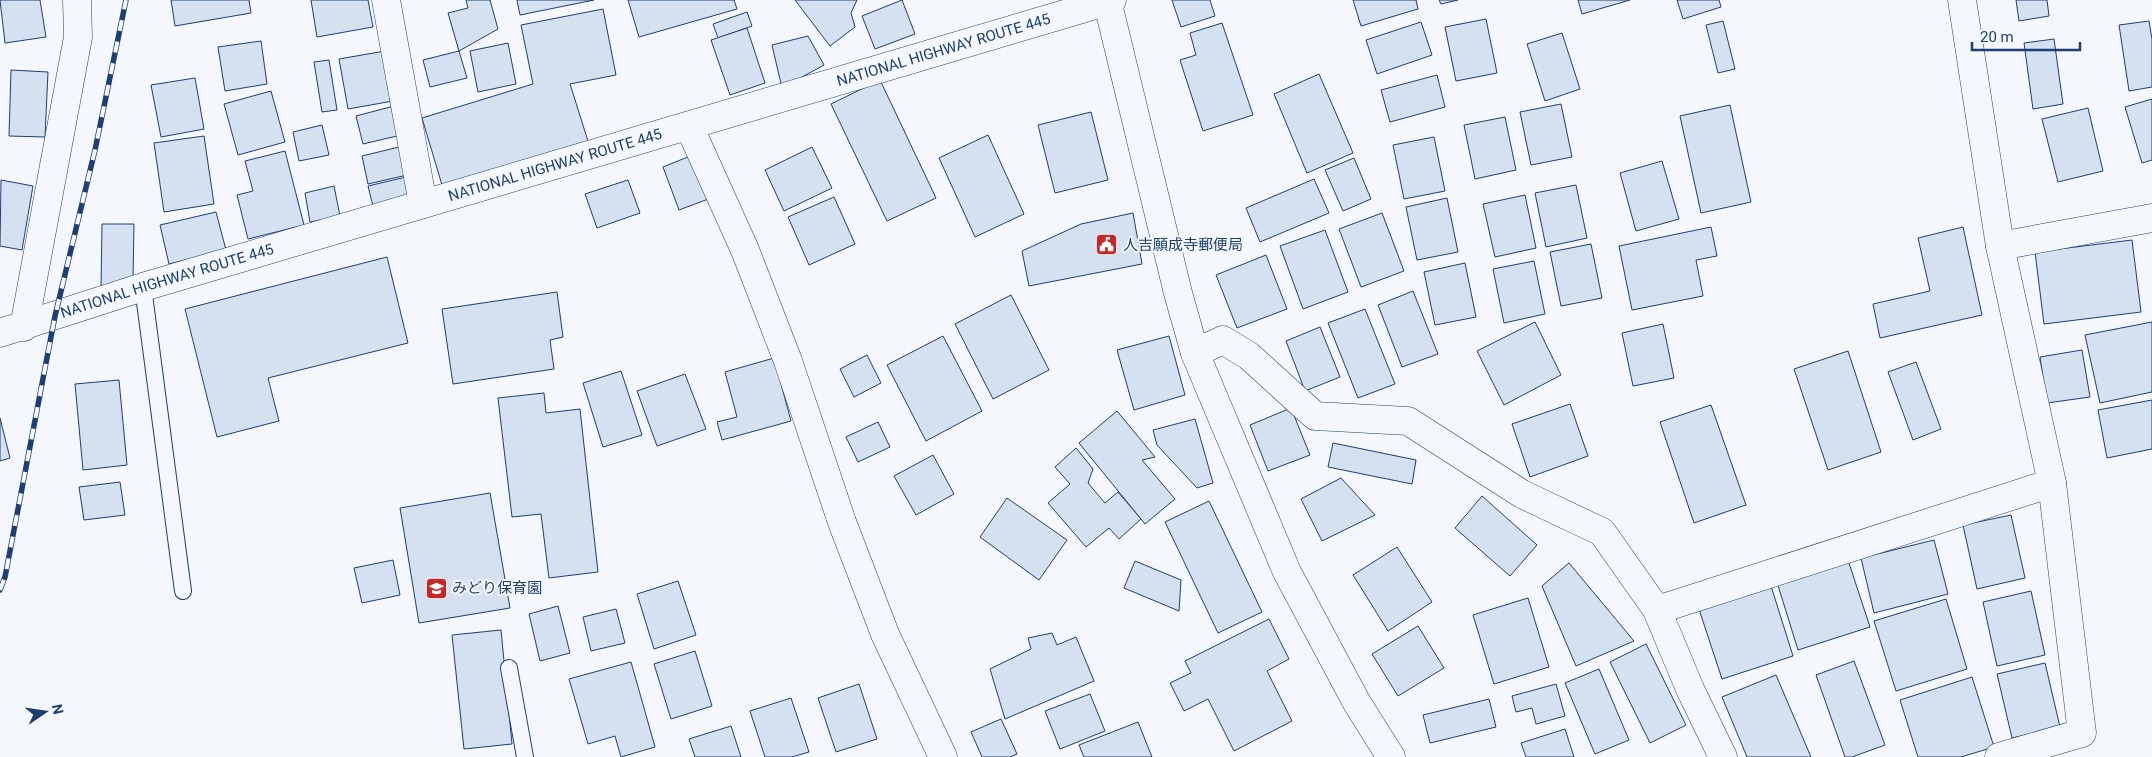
<svg xmlns="http://www.w3.org/2000/svg" width="2152" height="757" font-family="Roboto,'Noto Sans JP',sans-serif">
<rect width="100%" height="100%" fill="#f4f7fb"/>
<!-- building -->
<g fill="#d5e0f0" stroke="#1d3f73">
<path d="M0,0h40l6,37 -41,6z"/>
<path d="M171,0h78l2,13 -76,13z"/>
<path d="M311,0h57l5,27 -56,10z"/>
<path d="M466,0h24l8,29 -39,22 -11,-38 20,-5z"/>
<path d="M517,0h77l-74,15z"/>
<path d="M628,0h106l3,9 -98,28z"/>
<path d="M795,0h62l-6,13 4,14 -25,19z"/>
<path d="M902,0l13,34 -40,15 -13,-33z"/>
<path d="M1172,0h38l5,16 -34,11z"/>
<path d="M1353,0h63l2,9 -57,17z"/>
<path d="M1439,0h19l-17,4z"/>
<path d="M1578,0h52l-48,14z"/>
<path d="M1677,0h42l2,7 -38,12z"/>
<path d="M2016,0h31l2,16 -30,5z"/>
<path d="M603,9l13,66 -46,9 18,57 -146,44 -20,-67 111,-34 -12,-59z"/>
<path d="M747,12l5,14 -34,12 -5,-14z"/>
<path d="M1486,19l11,54 -41,8 -11,-54z"/>
<path d="M1723,21l12,48 -17,4 -12,-48z"/>
<path d="M2149,21l3,18v48l-23,4 -10,-66z"/>
<path d="M1421,22l11,33 -55,19 -11,-34z"/>
<path d="M1222,23l31,92 -50,16 -23,-71 16,-5 -6,-22z"/>
<path d="M747,28l18,55 -35,12 -19,-55z"/>
<path d="M1562,33l18,56 -35,12 -18,-57z"/>
<path d="M808,36l16,29 -42,23 -10,-43z"/>
<path d="M2054,39l9,65 -30,5 -9,-66z"/>
<path d="M261,41l6,43 -42,7 -7,-44z"/>
<path d="M508,43l8,41 -38,8 -8,-41z"/>
<path d="M385,51l8,50 -45,8 -9,-50z"/>
<path d="M459,51l8,27 -37,9 -7,-27z"/>
<path d="M329,60l8,50 -15,2 -8,-50z"/>
<path d="M11,70l37,2 -3,65 -36,-1z"/>
<path d="M1319,74l34,79 -46,20 -33,-79z"/>
<path d="M1437,75l8,32 -55,15 -9,-32z"/>
<path d="M195,78l9,51 -43,8 -10,-52z"/>
<path d="M880,80l56,118 -49,23 -56,-117z"/>
<path d="M271,91l14,51 -47,13 -14,-51z"/>
<path d="M2152,99v61l-10,3 -17,-56z"/>
<path d="M1561,104l11,53 -41,8 -11,-53z"/>
<path d="M1730,105l21,97 -50,11 -21,-97z"/>
<path d="M394,106l7,29 -38,9 -7,-28z"/>
<path d="M2088,108l15,63 -45,11 -16,-63z"/>
<path d="M1091,112l17,68 -53,13 -17,-68z"/>
<path d="M1505,117l11,53 -41,9 -11,-54z"/>
<path d="M322,125l7,30 -30,6 -6,-29z"/>
<path d="M988,135l36,79 -49,23 -36,-79z"/>
<path d="M204,136l10,68 -50,8 -10,-69z"/>
<path d="M1434,137l11,54 -41,8 -11,-54z"/>
<path d="M399,147l8,28 -39,9 -6,-28z"/>
<path d="M812,147l20,41 -48,23 -19,-41z"/>
<path d="M285,151l19,74 -56,14 -11,-44 16,-4 -8,-30z"/>
<path d="M695,154l16,44 -32,12 -16,-43z"/>
<path d="M1354,158l17,41 -28,12 -18,-41z"/>
<path d="M1662,161l17,58 -43,12 -16,-58z"/>
<path d="M406,177l8,28 -39,9 -7,-28z"/>
<path d="M1314,179l15,34 -69,29 -14,-34z"/>
<path d="M1,180l32,6 -11,64 -22,-4z"/>
<path d="M628,180l12,33 -43,15 -12,-34z"/>
<path d="M1576,185l11,53 -41,9 -11,-54z"/>
<path d="M334,186l6,30 -30,6 -5,-29z"/>
<path d="M1525,195l11,53 -41,9 -12,-53z"/>
<path d="M834,197l21,47 -46,21 -21,-48z"/>
<path d="M1447,198l11,54 -41,8 -11,-53z"/>
<path d="M216,212l10,38 -57,14 -9,-39z"/>
<path d="M1133,213l9,51 -113,22 -7,-35 59,-27z"/>
<path d="M1382,213l22,58 -43,16 -22,-58z"/>
<path d="M102,224h32l-1,55 -32,10z"/>
<path d="M1711,227l6,29 -21,4 7,36 -71,14 -13,-64z"/>
<path d="M1963,227l19,88 -102,23 -7,-34 57,-13 -12,-53z"/>
<path d="M1325,230l23,62 -45,17 -23,-63z"/>
<path d="M2132,240l9,72 -97,12 -9,-72z"/>
<path d="M1591,244l11,54 -41,8 -11,-54z"/>
<path d="M1266,255l21,54 -50,19 -21,-53z"/>
<path d="M387,257l21,86 -140,35 11,43 -62,16 -32,-128z"/>
<path d="M1534,261l11,53 -41,9 -11,-54z"/>
<path d="M1465,263l11,54 -41,8 -11,-53z"/>
<path d="M1413,291l25,63 -36,13 -24,-62z"/>
<path d="M557,292l6,45 -13,3 4,29 -101,15 -11,-75z"/>
<path d="M1011,295l38,75 -56,29 -38,-75z"/>
<path d="M1365,309l30,75 -37,14 -30,-75z"/>
<path d="M1535,322l26,53 -57,30 -27,-54z"/>
<path d="M2152,322v70l-52,11 -15,-68z"/>
<path d="M1663,324l11,54 -41,8 -11,-53z"/>
<path d="M1320,327l20,50 -35,14 -19,-50z"/>
<path d="M943,336l39,75 -56,30 -39,-76z"/>
<path d="M1169,336l16,59 -51,15 -17,-60z"/>
<path d="M2082,350l8,47 -43,6 -7,-46z"/>
<path d="M1848,351l33,101 -53,18 -34,-101z"/>
<path d="M867,355l14,28 -27,14 -14,-28z"/>
<path d="M774,358l17,63 -69,19 -5,-18 20,-5 -12,-45z"/>
<path d="M1916,362l25,67 -28,11 -25,-68z"/>
<path d="M621,371l21,64 -39,12 -20,-64z"/>
<path d="M685,374l21,55 -49,17 -20,-55z"/>
<path d="M119,380l8,85 -44,5 -8,-86z"/>
<path d="M544,393l2,20 34,-4 18,163 -49,6 -8,-64 -29,3 -14,-119z"/>
<path d="M2152,400v49l-45,9 -9,-48z"/>
<path d="M1570,404l18,52 -58,21 -18,-53z"/>
<path d="M1711,405l35,100 -52,18 -34,-101z"/>
<path d="M1291,408l19,47 -42,16 -18,-46z"/>
<path d="M1117,411l38,46 -13,3 33,39 -30,25 -66,-81z"/>
<path d="M0,418l10,40 -10,3z"/>
<path d="M1195,419l18,64 -16,5 -40,-43 -4,-15z"/>
<path d="M878,422l12,25 -32,15 -12,-25z"/>
<path d="M1333,443l83,17 -4,24 -84,-17z"/>
<path d="M1076,448l17,21 -5,14 17,20 13,-11 23,27 -22,20 -10,-11 -23,19 -38,-44 22,-19 -15,-17z"/>
<path d="M933,455l21,39 -38,21 -22,-39z"/>
<path d="M1341,478l34,37 -53,26 -21,-42z"/>
<path d="M120,482l5,33 -41,5 -5,-33z"/>
<path d="M490,493l20,115 -91,15 -19,-115z"/>
<path d="M1482,496l55,49 -27,31 -55,-48z"/>
<path d="M1007,498l60,42 -28,40 -59,-43z"/>
<path d="M1209,501l53,111 -44,21 -53,-111z"/>
<path d="M2011,515l14,63 -48,11 -14,-64z"/>
<path d="M1934,540l14,54 -74,19 -13,-55z"/>
<path d="M1397,547l35,55 -44,29 -35,-56z"/>
<path d="M1847,557l23,70 -72,23 -22,-71z"/>
<path d="M393,560l7,35 -38,8 -8,-35z"/>
<path d="M1135,561l46,19 -2,31 -55,-23z"/>
<path d="M1569,563l65,78 -58,25 -34,-80z"/>
<path d="M678,581l18,54 -42,14 -17,-55z"/>
<path d="M1771,586l22,70 -71,23 -23,-70z"/>
<path d="M2031,591l14,64 -48,11 -14,-64z"/>
<path d="M1528,598l21,69 -55,17 -21,-69z"/>
<path d="M1946,599l21,70 -71,22 -22,-70z"/>
<path d="M558,606l12,47 -30,8 -11,-47z"/>
<path d="M616,609l9,34 -34,8 -8,-34z"/>
<path d="M1269,619l20,40 -22,12 25,50 -58,30 -26,-52 -24,12 -14,-28 21,-10 -6,-12z"/>
<path d="M1418,626l26,42 -46,28 -26,-42z"/>
<path d="M501,630l11,114 -48,5 -12,-114z"/>
<path d="M1052,633l5,12 19,-8 18,44 -89,38 -15,-50 41,-20 -3,-11z"/>
<path d="M1646,644l40,81 -36,18 -40,-81z"/>
<path d="M695,651l17,55 -41,13 -17,-55z"/>
<path d="M1854,661l31,84 -33,12h-7l-29,-82z"/>
<path d="M631,662l24,85 -34,10 -6,-21 -27,8 -19,-65z"/>
<path d="M2045,663l15,64 -48,11 -15,-64z"/>
<path d="M1599,669l30,71 -34,14 -30,-71z"/>
<path d="M1776,675l35,82h-64l-25,-60z"/>
<path d="M1972,677l22,70 -33,10h-43l-18,-57z"/>
<path d="M859,684l18,55 -41,13 -18,-54z"/>
<path d="M1556,684l9,32 -29,8 -4,-16 -16,4 -4,-16z"/>
<path d="M1090,694l15,37 -45,18 -15,-38z"/>
<path d="M791,698l18,54 -17,5h-27l-15,-46z"/>
<path d="M1489,699l7,28 -66,16 -7,-28z"/>
<path d="M1001,719l16,35 -7,3h-28l-11,-25z"/>
<path d="M1138,722l14,35h-68l-5,-12z"/>
<path d="M731,726l10,31h-46l-6,-18z"/>
<path d="M1565,729l9,28h-48l-5,-14z"/>
</g>
<g fill="none" stroke-linecap="round" stroke-linejoin="round">
<defs>
<g id="lane">
<path d="M143,287l40,304"/>
<path d="M509,668l16,89"/>
</g>
<g id="street">
<path d="M386,0l37,204"/>
<path d="M689,126l56,124 43,111 54,161 43,112 58,123"/>
<path d="M2000,246l152,-28"/>
<path d="M24,327l54,-290 -1,-37"/>
<path d="M1195,353l28,-13 26,16 66,60 93,5 114,73 80,38 55,78 395,-127 -52,-237 -38,-246"/>
<path d="M1657,610l33,79 33,68"/>
<path d="M1999,757l83,-24 -30,-250"/>
</g>
<path id="secondary" d="M1107,0l71,293 17,60 92,219 70,131 34,54"/>
<g id="highway">
<path id="s1" d="M0,333l143,-46 969,-287"/>
</g>
</defs>
<!-- lane casing -->
<use href="#lane" stroke="#1d3f73" stroke-width="18"/>
<!-- street casing -->
<use href="#street" stroke="#1d3f73" stroke-width="29"/>
<!-- secondary casing -->
<use href="#secondary" stroke="#1d3f73" stroke-width="29"/>
<!-- highway casing -->
<use href="#highway" stroke="#1d3f73" stroke-width="29"/>
<!-- lane -->
<use href="#lane" stroke="#f4f7fb" stroke-width="16"/>
<!-- street -->
<use href="#street" stroke="#f4f7fb" stroke-width="28"/>
<!-- secondary -->
<use href="#secondary" stroke="#f4f7fb" stroke-width="28"/>
<!-- highway -->
<use href="#highway" stroke="#f4f7fb" stroke-width="28"/>
<defs>
<path id="rail" d="M0,590l5,-13 50,-261 40,-166 31,-150"/>
</defs>
<!-- rail casing -->
<use href="#rail" stroke="#1d3f73" stroke-width="5.5"/>
<!-- rail -->
<use href="#rail" stroke="#f4f7fb" stroke-width="4" stroke-dasharray="11" stroke-linecap="butt"/>
</g>
<!-- icons -->
<defs>
<symbol id="civic-square" viewBox="-11 -11 22 22"><rect x="-9" y="-9" width="18" height="18" rx="4" fill="#c62828" stroke="#f4f7fb"/><path d="M-.6-6.5H3V-4.5H.6V-3L4-1V1h2V6H-6V1h2V-1L-.6-3ZM-1.2 2.5V6h2.4V2.5Z" fill="#fff"/></symbol>
<symbol id="school-square" viewBox="-11 -11 22 22"><rect x="-9" y="-9" width="18" height="18" rx="4" fill="#c62828" stroke="#f4f7fb"/><path d="M0-5L7-2L0 1L-7-2ZM-4 1L0 2.5L4 1V4Q0 6-4 4Z" fill="#fff"/></symbol>
</defs>
<g fill-rule="evenodd">
<use href="#civic-square" x="1094" y="232" width="25" height="25"/>
<use href="#school-square" x="424" y="576" width="25" height="25"/>
</g>
<g text-anchor="middle" dominant-baseline="central" stroke-width="4" stroke-linejoin="round" paint-order="stroke">
<!-- street labels -->
<g font-size="15" fill="#1d3f73" stroke="#f4f7fb">
<text stroke="none"><textPath href="#s1" startOffset="985">NATIONAL HIGHWAY ROUTE 445</textPath></text>
<text stroke="none"><textPath href="#s1" startOffset="580">NATIONAL HIGHWAY ROUTE 445</textPath></text>
<text stroke="none"><textPath href="#s1" startOffset="175">NATIONAL HIGHWAY ROUTE 445</textPath></text>
</g>
<!-- poi labels -->
<g font-size="15" fill="#1d3f73" stroke="#f4f7fb" text-anchor="start">
<text x="1123" y="245">人吉願成寺郵便局</text>
<text x="452" y="588">みどり保育園</text>
</g>
</g>
<!-- north arrow -->
<g transform="translate(45 712) rotate(77)" stroke="#f4f7fb" stroke-width="4" paint-order="stroke">
<path d="M0-4L9 19L0 12L-9 19Z" fill="#1d3f73"/>
<text y="-8" font-size="14" font-weight="bold" text-anchor="middle" fill="#1d3f73">N</text>
</g>
<!-- scale -->
<path d="M1972 42v8h108v-8" fill="none" stroke="#1d3f73" stroke-width="2.5"/>
<text x="1980" y="42" font-size="15" fill="#1d3f73" stroke="#f4f7fb" stroke-width="4" paint-order="stroke">20 m</text>
</svg>
